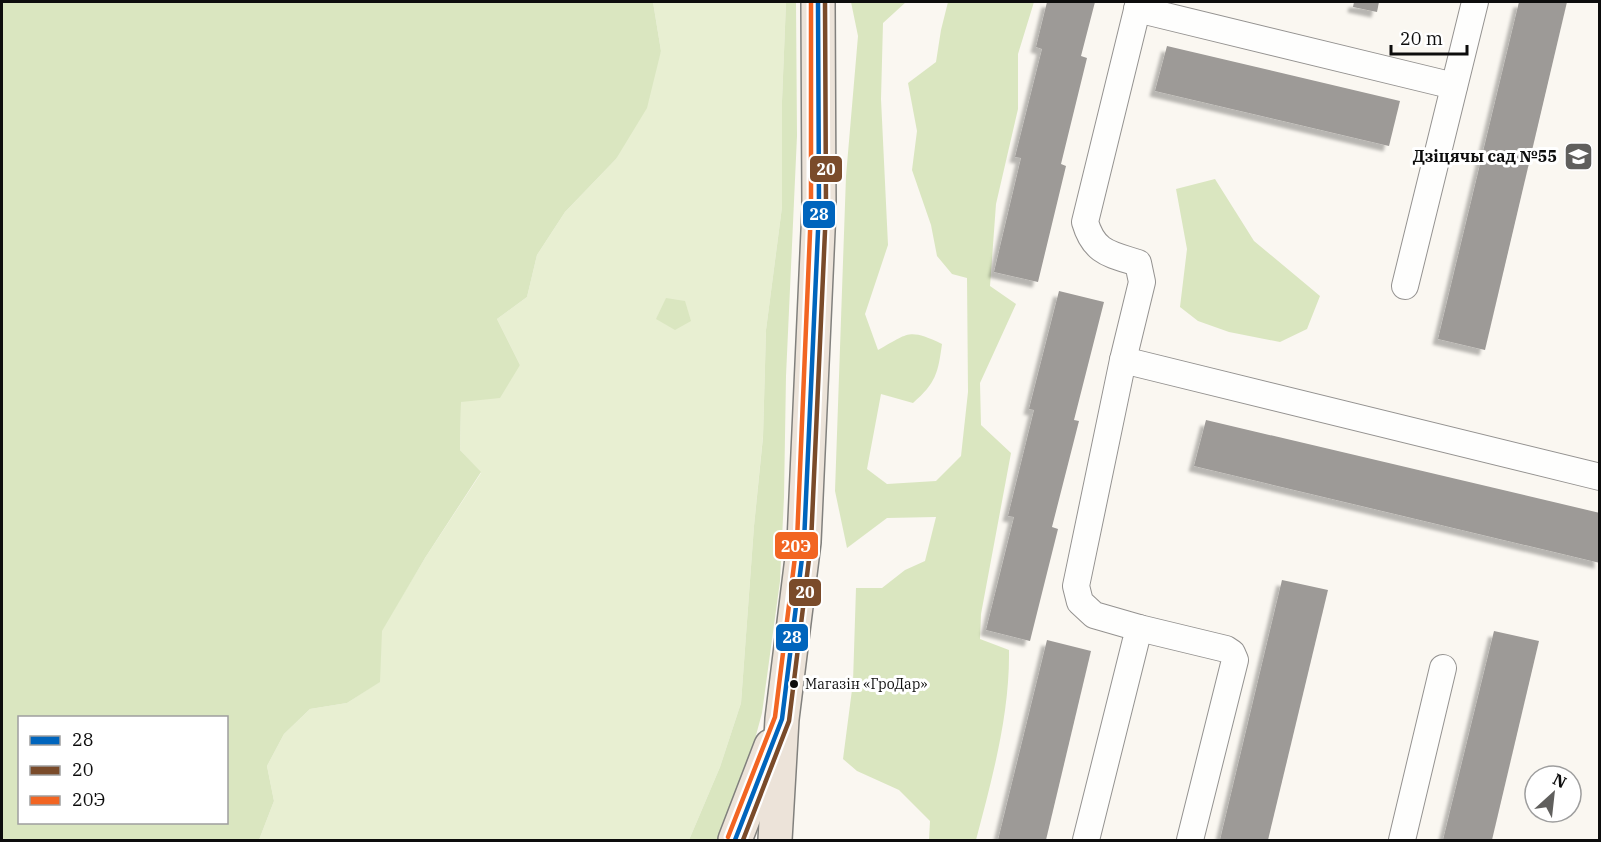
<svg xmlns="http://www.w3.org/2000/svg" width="1601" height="842" font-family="'IBM Plex Serif',serif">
<defs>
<filter id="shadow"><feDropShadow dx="-5.5" dy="5.5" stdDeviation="1.5" flood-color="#0004"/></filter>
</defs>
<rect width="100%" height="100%" fill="#faf7f1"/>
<!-- green -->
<path fill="#e8efd2" d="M653,2h133l-4,99v106l-16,123 -3,106 -9,90 -13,177 -21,64 -31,73h-430l15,-39 -7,-35 17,-32 26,-25 37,-6 32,-21 2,-51 44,-73 56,-85 -21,-23 1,-48 59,-37 -23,-46 30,-22 10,-42 28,-43 51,-53 45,-108z"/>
<!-- forest -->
<g fill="#dae6c0" fill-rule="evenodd">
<path d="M2,2h651l8,49 -14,57 -31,51 -51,53 -28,43 -10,42 -30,22 23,46 -20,33 -39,4 -1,48 21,22 -56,86 -43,73 -2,51 -33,21 -37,6 -26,25 -17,32 7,35 -15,39h-257zM20,718h206v104h-206z"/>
<path d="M786,2h10l1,134 -11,240 -2,121 -4,84 -18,132 -14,52 -31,75h-28l31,-73 21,-64 13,-177 9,-89 3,-107 16,-123v-106z"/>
<path d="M851,2h55l-23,21 -2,76 7,146 -23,69 13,36c31,-17 30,-22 64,-6 -4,29 -6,39 -29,59l-32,-9 -14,75 20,15 49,-3 25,-25 7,-64 -1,-114 -15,-4 -15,-18 -6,-31 -19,-55 5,-39 -9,-48 28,-21 5,-32 7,-28h86l-16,52v55l-22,95 -6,82 26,18 -36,79 1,42 30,28 -30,161 -1,25 29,11c1,64 -17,129 -33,190h-47l1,-19 -31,-31 -42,-19 -14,-12 10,-77 3,-94h26l23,-18 20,-9 11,-44 -49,1 -40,30 -12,-57 11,-315 12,-140z"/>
<path d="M1215,179l39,62 66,55 -13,33 -27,13 -51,-10 -31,-11 -18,-14 7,-58 -11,-60z"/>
<path d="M666,298l19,3 6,20 -16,9 -19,-11z"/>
</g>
<!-- building -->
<g fill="#9d9a97" filter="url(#shadow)">
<path d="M1047,2h48l-14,54 6,2 -26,106 5,2 -28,116 -44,-10 27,-114 -6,-1 27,-108 -6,-2z"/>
<path d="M1354,2h25l-2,10 -24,-5z"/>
<path d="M1519,2h48l-82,348 -47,-11z"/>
<path d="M1167,46l233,55 -11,45 -234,-55z"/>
<path d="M1059,291l45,11 -30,118 5,1 -27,106 6,2 -28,112 -44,-11 28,-113 -6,-1 26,-106 -5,-1z"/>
<path d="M1206,420l394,93v50l-406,-97z"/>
<path d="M1282,580l46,10 -60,250h-48z"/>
<path d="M1494,631l45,10 -47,199h-49z"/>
<path d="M1047,640l44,11 -45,189h-48z"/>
</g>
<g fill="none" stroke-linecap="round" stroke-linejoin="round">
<defs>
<g id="minor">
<path d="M1137,9l317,77"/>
<path d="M1405,286l70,-284"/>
<path d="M1123,360l477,117"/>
<path d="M1139,628l87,21 6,4 3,7 -45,180"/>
<path d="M1086,840l53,-212 -45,-13 -14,-13 -4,-16 47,-226 19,-78 -4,-19c-28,-9 -44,-10 -53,-41l54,-220"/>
<path d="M1402,840l41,-172"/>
</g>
<g id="major">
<path d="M735,840l36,-94"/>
<path d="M775,840l7,-121 22,-177 15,-333 -1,-207"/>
</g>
</defs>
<!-- minor casing -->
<use href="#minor" stroke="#949290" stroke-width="28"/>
<!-- major casing -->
<use href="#major" stroke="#81807d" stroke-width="36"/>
<!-- minor -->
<use href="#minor" stroke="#fefefd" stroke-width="26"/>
<!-- major -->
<use href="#major" stroke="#ece3d9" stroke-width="33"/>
<defs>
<path id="bus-1" d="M735,840l47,-121 22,-177 15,-333 -1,-207"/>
<path id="bus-2" d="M743,840l46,-119 22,-178 15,-334 -1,-207"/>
<path id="bus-3" d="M728,837l47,-120 22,-176 14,-332v-207"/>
</defs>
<!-- bus-1 casing -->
<use href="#bus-1" stroke="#fff" stroke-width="9"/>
<!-- bus-2 casing -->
<use href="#bus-2" stroke="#fff" stroke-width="9"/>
<!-- bus-3 casing -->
<use href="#bus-3" stroke="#fff" stroke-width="9"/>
<!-- bus-1 -->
<use href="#bus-1" stroke="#0065bd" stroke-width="4.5"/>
<!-- bus-2 -->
<use href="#bus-2" stroke="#7a4b2a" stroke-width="4.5"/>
<!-- bus-3 -->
<use href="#bus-3" stroke="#f26522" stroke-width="4.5"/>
</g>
<!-- icons -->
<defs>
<symbol id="school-square" viewBox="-11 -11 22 22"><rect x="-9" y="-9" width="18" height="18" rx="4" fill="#605f5d" stroke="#fff"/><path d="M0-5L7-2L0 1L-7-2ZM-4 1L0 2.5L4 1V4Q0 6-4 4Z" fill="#fff"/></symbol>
</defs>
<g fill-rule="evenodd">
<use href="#school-square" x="1562" y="140" width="33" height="33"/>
</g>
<!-- markers -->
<circle fill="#0d0d0d" stroke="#fff" stroke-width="2" cx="794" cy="684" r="5"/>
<g text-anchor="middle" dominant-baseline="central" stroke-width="6" stroke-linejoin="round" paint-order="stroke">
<!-- bus labels -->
<g font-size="14" fill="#0d0d0d" stroke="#fff" text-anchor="start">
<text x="805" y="684">Магазін «ГроДар»</text>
</g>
<!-- poi labels -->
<g font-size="16" font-weight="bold" fill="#0d0d0d" stroke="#fff" text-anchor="end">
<text x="1557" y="156">Дзіцячы сад №55</text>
</g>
</g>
<g stroke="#fff" stroke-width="2">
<rect x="809" y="155" width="34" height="28" rx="6" fill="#7a4b2a"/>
<rect x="802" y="200" width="34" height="29" rx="6" fill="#0065bd"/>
<rect x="774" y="531" width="45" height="29" rx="6" fill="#f26522"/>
<rect x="788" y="578" width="34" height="29" rx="6" fill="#7a4b2a"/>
<rect x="775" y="623" width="34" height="29" rx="6" fill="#0065bd"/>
</g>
<g font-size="16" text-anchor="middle" font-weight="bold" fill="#fff">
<text x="826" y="175">20</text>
<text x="819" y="220">28</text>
<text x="796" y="552">20Э</text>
<text x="805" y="598">20</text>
<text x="792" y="643">28</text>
</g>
<!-- border -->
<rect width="1601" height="842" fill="none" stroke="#0d0d0d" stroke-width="6"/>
<!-- legend -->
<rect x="18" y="716" width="210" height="108" fill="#ffffff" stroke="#9e9e9e" stroke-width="1.5"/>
<rect x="30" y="736" width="30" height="9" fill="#0065bd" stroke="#9e9e9e" stroke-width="1.5"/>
<text x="72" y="746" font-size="18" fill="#0d0d0d">28</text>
<rect x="30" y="766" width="30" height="9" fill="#7a4b2a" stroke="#9e9e9e" stroke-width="1.5"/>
<text x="72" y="776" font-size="18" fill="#0d0d0d">20</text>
<rect x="30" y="796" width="30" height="9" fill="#f26522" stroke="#9e9e9e" stroke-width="1.5"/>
<text x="72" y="806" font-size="18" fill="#0d0d0d">20Э</text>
<!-- north arrow -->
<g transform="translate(1553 794) rotate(27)"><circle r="28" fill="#ffffff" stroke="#9e9e9e" stroke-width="1.5"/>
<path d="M0-4.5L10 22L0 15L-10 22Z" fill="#605f5d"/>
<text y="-9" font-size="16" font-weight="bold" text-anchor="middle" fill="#0d0d0d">N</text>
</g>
<!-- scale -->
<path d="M1391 45v9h76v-9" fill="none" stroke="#0d0d0d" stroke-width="3"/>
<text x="1400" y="45" font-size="18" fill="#0d0d0d" stroke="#ffffff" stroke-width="4.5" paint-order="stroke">20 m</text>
</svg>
